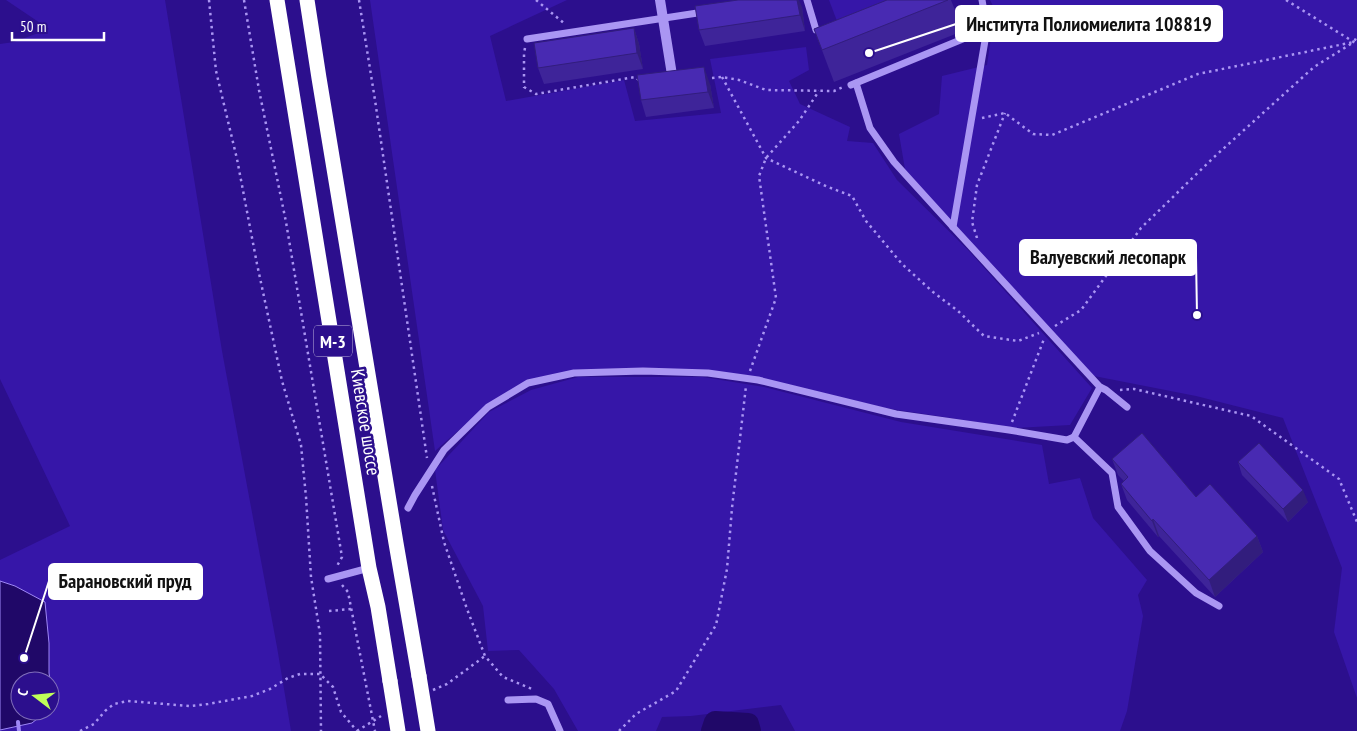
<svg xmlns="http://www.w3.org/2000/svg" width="1357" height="731" font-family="'PT Sans Narrow',sans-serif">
<rect width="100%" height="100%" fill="#2c0f8d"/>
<!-- green -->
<g fill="#3616a8" fill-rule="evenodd">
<path d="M6,0h159l57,351 55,296 14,84h-291v-171l70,-34 -70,-147v-335l14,-2 35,-13zM20,681h30v30h-30z"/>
<path d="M370,0h197l-77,36 16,65 118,-21 11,41 86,-8 -11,-54 96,-12 3,23 -20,11 11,23 50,23 -3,14 26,2 24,37 72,71 123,137 -22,37 -54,3 -131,-20 -123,-30 -124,-9 -111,12 -37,22 -55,48z"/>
<path d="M829,0h68l-60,21z"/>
<path d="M990,0h367v698l-23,-66 8,-64 -59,-150 -87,-22 -102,-20 -188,-201 -7,-41 40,-20 3,-38 45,-11 8,-55z"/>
<path d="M578,377h125l61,10 137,35 141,23 7,39 31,-6 13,40 54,62 -9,15 5,21 -16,95 -7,20h-325l-14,-26 -90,11 -29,1 -6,14h-78l-24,-42 -35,-39 -31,1 -5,-45 -40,-76 -8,-60 54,-58 42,-22z"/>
</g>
<!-- water -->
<path fill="#200868" stroke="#9e87f7" d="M0,581l15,5 30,16 4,41v30l5,32 -4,3v-27h-30v30h27l-15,12 -32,7z"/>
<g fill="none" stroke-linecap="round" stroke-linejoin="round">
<!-- stream -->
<path stroke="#9e87f7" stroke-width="4" d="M18,722l1,9"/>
<!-- river -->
<path stroke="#200868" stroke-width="22" d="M712,731l3,-9 33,2 2,7"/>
<!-- path -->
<g stroke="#aa96f3" stroke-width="2.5" stroke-dasharray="2.5 4" stroke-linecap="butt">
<path d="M209,0l7,71 21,88 20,105 25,117 19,64 5,52 5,80 9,57 1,97"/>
<path d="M244,0l15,90 27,132 56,335 -5,9"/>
<path d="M359,0l16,100 52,358"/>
<path d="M536,0l29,24"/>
<path d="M1286,0l71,44"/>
<path d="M525,48l-1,5v34l12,7 99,-17 5,4"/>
<path d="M722,77l44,81 62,29 24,9 14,25 36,43 31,28 25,19 26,25 34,5 21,-8"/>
<path d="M712,78l10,-1 17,3 27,10 68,1 9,-4"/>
<path d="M982,118l23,-5 28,21 19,1 146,-61 156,-32 3,-6"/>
<path d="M977,238l-5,-16 5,-37 28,-72"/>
<path d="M1055,326l26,-16 60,-82 72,-70 101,-91 40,-25"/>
<path d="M750,371l26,-73 -17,-122 7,-18 33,-37 20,-30"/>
<path d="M1120,390l14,-1 117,27 88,63 18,43"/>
<path d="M1012,422l32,-83"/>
<path d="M432,486l12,56 23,67 18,47 18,21 29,12v2"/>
<path d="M342,585l6,7 27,139"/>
<path d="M329,611l22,-2"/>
<path d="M433,690l14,-6 38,-28"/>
<path d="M80,731l14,-7 11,-13 9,-7 13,-3 63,5 18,-2 44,-8 18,-7 18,-11 12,-4h20l13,13 8,25 16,19"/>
<path d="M357,731l24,-15"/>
<path d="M619,731l17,-17 40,-23 40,-66 11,-56 5,-61 14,-122"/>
</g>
<!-- lane -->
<g stroke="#aa96f3" stroke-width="7">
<path d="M807,0l9,30"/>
<path d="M527,39l177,-27"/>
<path d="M856,83l14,45 24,34 59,65 147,160 6,3 21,17"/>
<path d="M851,85l136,-56"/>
<path d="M953,227l34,-198 -5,-29"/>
<path d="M1074,437l38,36 6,34 32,44 46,42 23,13"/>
<path d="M408,508l7,-13 29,-45 44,-43 40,-24 46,-10 69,-2 65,2 50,7 138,34 113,16 58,10 7,-3 26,-50"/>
<path d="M328,579l41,-11"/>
<path d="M508,700l28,-1 12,5 12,27"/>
</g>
<!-- street -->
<path stroke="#aa96f3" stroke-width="10" d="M660,0l13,81"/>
<!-- highway -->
<g stroke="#fff" stroke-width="15">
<path d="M277,0l92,568 9,39 12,74"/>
<path d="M307,0l12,78 77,465 23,133"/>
</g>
<!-- highway-bridge -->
<g stroke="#fff" stroke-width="15">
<path d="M419,676l9,55"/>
<path d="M390,681l8,50"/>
</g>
</g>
<!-- wall -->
<g fill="#3e2499">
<path d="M887,0h64l12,31 -129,51 -20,-53z"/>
<path d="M802,7l3,24 -100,15 -6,-16z"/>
<path d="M634,28l5,16 4,25 -99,15 -6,-16z"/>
<path d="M710,84l4,24 -68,9 -5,-17z"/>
<path d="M1112,459l84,38 61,39 6,16 -48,45 -56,-61 -1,1 -31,-37 -6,-16 3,-3 -6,-6z"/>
<path d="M1238,462l70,40 -20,20 -46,-47z"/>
</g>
<!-- shaded-wall -->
<g fill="#321d7d">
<path d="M797,0h2l3,7 3,24 -5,-16z"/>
<path d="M634,28l5,16 4,25 -6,-16z"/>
<path d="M704,67l6,17 4,24 -6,-16z"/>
<path d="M1303,490l5,12 -20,20 -5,-13z"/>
<path d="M1153,519l6,17 -1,1 -6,-16z"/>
<path d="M1257,536l6,16 -48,45 -6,-17z"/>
</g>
<!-- building -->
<g fill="#482ab2" stroke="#321d7d">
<path d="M738,0h59l3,15 -101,15 -4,-24z"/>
<path d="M887,0h61l-126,50 -8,-21z"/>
<path d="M634,28l3,25 -99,15 -4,-25z"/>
<path d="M704,67l4,25 -67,8 -4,-25z"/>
<path d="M1142,433l54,64 14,-13 47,52 -48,44 -56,-61 -1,2 -31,-37 7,-7 -16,-18z"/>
<path d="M1259,443l44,47 -20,19 -45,-47z"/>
</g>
<g text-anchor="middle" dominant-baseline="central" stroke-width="5" stroke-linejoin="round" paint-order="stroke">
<!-- shield labels -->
<rect fill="#2c0f8d" stroke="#c0b7dd" stroke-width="1" x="314" y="325.5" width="38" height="31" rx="4"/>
<g font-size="18" font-weight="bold" fill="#fff">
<text x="333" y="341">М-3</text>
</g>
<!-- street labels -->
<g font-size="19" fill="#fff" stroke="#2c0f8d">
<text transform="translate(366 422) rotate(81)">Киевское шоссе</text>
</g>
</g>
<!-- callouts -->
<path fill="none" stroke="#fff" stroke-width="2" d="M869 53L956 24M1197 315L1196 257M24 658L49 581"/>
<g fill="#fff" stroke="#2c0f8d" stroke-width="2">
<circle cx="869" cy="53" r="5"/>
<circle cx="1197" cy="315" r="5"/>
<circle cx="24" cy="658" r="5"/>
</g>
<g fill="#fff" stroke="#fff" stroke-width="2">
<rect x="956" y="6" width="266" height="35" rx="5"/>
<rect x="1020" y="240" width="176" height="35" rx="5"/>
<rect x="49" y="564" width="153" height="35" rx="5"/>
</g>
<g font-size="20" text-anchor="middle" font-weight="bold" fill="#111">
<text x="1089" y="31">Института Полиомиелита 108819</text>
<text x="1108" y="264">Валуевский лесопарк</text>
<text x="125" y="588">Барановский пруд</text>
</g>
<!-- north arrow -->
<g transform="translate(35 696) rotate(286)"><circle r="24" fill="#2c0f8d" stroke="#806fbb"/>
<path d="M0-4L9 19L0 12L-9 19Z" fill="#c0ff58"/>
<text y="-8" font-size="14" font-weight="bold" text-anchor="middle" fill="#ffffff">С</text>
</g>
<!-- scale -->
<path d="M12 32v8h92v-8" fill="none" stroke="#ffffff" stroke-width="2.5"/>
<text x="20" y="32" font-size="15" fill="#ffffff" stroke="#2c0f8d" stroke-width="4" paint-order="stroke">50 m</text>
</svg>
